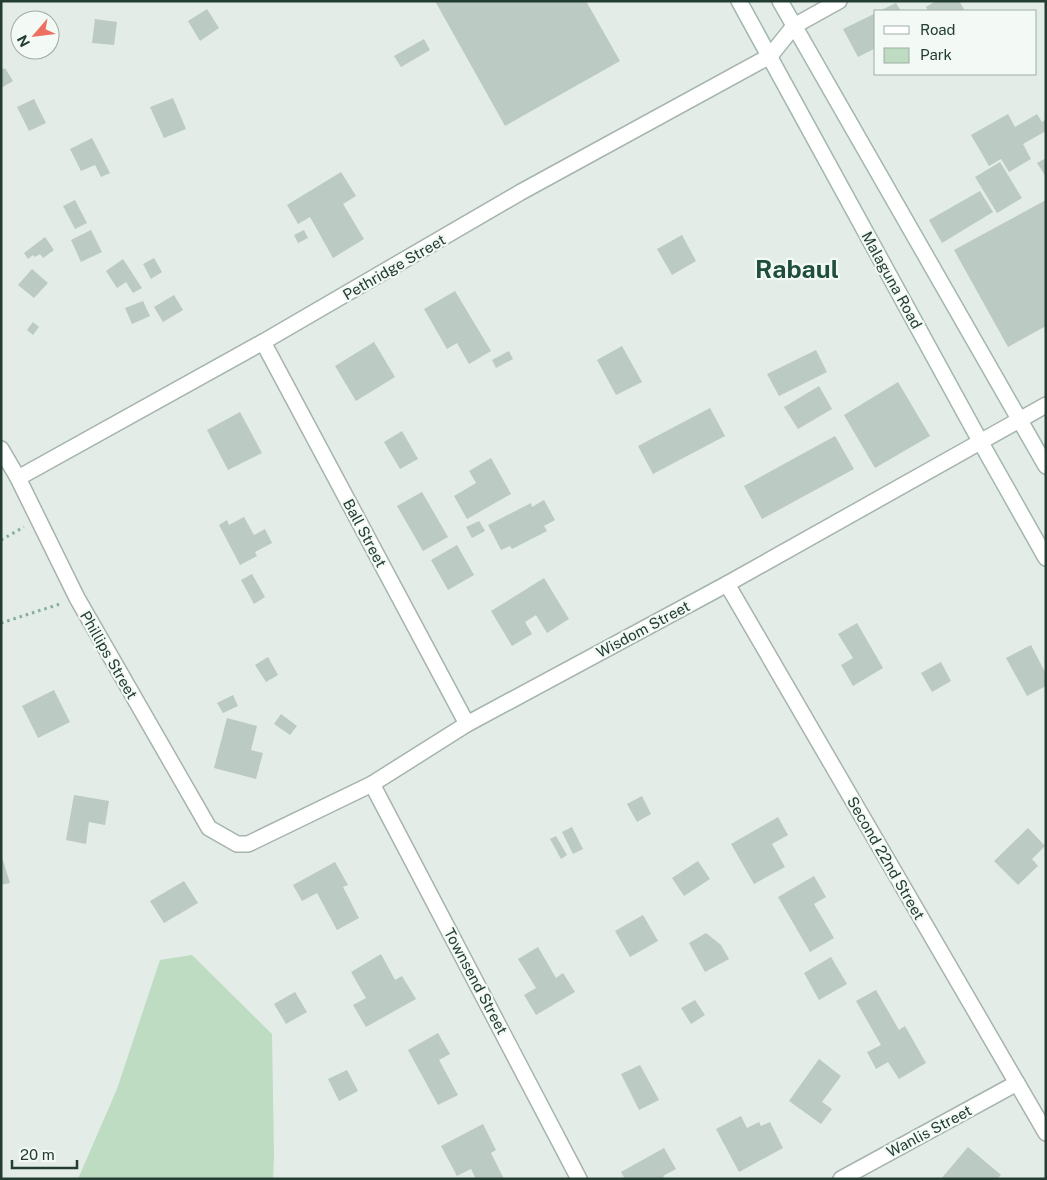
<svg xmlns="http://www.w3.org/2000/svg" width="1047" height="1180" font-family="'Public Sans',sans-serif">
<rect width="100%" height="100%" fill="#e3ece7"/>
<!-- green -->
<path fill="#bddcc1" d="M192,955l80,79 2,123 -1,22h-195l39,-90 43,-129z"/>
<!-- building -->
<g fill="#bbcac2">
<path d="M435,1h151l34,60 -115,65z"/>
<path d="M936,1h23l6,10h-37l-2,-4z"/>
<path d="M896,3l5,8h-22z"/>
<path d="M207,9l12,19 -19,13 -12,-20z"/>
<path d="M876,13v35l-18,9 -15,-28z"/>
<path d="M95,19l22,3 -3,23 -22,-2z"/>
<path d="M424,39l6,11 -29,17 -7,-11z"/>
<path d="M5,68l8,13 -12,7v-18z"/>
<path d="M173,98l13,31 -22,9 -14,-31z"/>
<path d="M34,99l12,24 -17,8 -12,-24z"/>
<path d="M1008,114l7,13 22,-13 5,8 4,-3v12l-23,13 8,15 -22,13 -8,-13 -12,7 -18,-31z"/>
<path d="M92,138l18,35 -9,4 -6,-12 -14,6 -11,-22z"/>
<path d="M1046,158v19l-9,-14z"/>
<path d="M1000,162l22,36 -25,15 -22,-36z"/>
<path d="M341,172l15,24 -13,8 21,35 -31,19 -23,-41 -12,7 -11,-19z"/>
<path d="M980,191l13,21 -51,31 -13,-23z"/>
<path d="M75,200l12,23 -12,6 -12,-23z"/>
<path d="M1046,200v126l-38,21 -54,-97z"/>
<path d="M91,230l11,22 -21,10 -10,-22z"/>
<path d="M304,230l4,8 -10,5 -4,-8z"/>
<path d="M682,235l14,26 -24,14 -15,-26z"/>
<path d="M45,237l9,13 -11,8 -3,-4 -5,3 -2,-2 -5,4 -4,-6z"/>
<path d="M154,258l8,14 -11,7 -8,-15z"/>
<path d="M123,259l19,29 -9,5 -7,-11 -9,6 -11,-17z"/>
<path d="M32,269l16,14 -14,15 -16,-13z"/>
<path d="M455,291l36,60 -22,13 -12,-21 -10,6 -23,-40z"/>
<path d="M174,295l9,15 -20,12 -9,-15z"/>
<path d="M143,301l7,15 -18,8 -7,-16z"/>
<path d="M33,322l6,5 -6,8 -6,-5z"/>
<path d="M374,342l21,35 -39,24 -21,-35z"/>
<path d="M622,346l20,36 -26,13 -19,-35z"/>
<path d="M816,350l11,22 -48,24 -12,-22z"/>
<path d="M509,351l4,8 -17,9 -4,-8z"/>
<path d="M898,382l32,54 -55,32 -31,-53z"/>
<path d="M819,386l13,23 -34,20 -14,-22z"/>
<path d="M710,408l15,28 -72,38 -15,-28z"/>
<path d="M240,412l22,41 -34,17 -21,-40z"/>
<path d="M402,431l16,28 -18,10 -16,-27z"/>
<path d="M835,436l19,33 -92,50 -18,-33z"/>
<path d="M491,458l20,36 -44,25 -13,-23 22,-13 -7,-12z"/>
<path d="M422,492l26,45 -25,14 -26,-45z"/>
<path d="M544,500l11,20 -11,6 3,5 -35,18 -2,-3 -9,4 -13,-25 43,-22 1,4z"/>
<path d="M244,517l10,18 11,-6 7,14 -17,9 2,4 -17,9 -21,-40 8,-5 2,5z"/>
<path d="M479,521l6,10 -13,7 -6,-11z"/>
<path d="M457,545l17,30 -26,15 -17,-30z"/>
<path d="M252,574l13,23 -11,7 -13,-24z"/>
<path d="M544,578l25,41 -22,14 -11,-18 -11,7 7,12 -20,12 -21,-35z"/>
<path d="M857,623l26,45 -30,18 -12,-21 12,-7 -15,-24z"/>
<path d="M1031,645l15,29v12l-19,10 -21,-38z"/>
<path d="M268,657l10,18 -12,7 -11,-17z"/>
<path d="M941,662l10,19 -19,11 -11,-19z"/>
<path d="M54,690l16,32 -32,16 -16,-32z"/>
<path d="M233,695l5,11 -15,7 -6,-10z"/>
<path d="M281,714l16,12 -7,9 -16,-11z"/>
<path d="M227,718l30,8 -6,24 12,3 -7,26 -42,-11z"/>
<path d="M74,795l35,6 -4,24 -16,-3 -3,22 -20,-4z"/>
<path d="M642,796l9,18 -14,8 -10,-18z"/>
<path d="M778,817l10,18 -16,9 13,23 -31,17 -23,-40z"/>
<path d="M572,827l11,22 -10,5 -11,-22z"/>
<path d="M1028,828l17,18 -13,13 6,7 -20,19 -24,-24z"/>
<path d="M556,836l11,19 -6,4 -11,-20z"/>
<path d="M1,854l9,29 -9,2z"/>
<path d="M698,861l12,18 -26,17 -12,-18z"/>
<path d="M335,862l13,23 -5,2 16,31 -22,12 -20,-37 -15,8 -9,-16z"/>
<path d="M814,876l12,21 -12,7 20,34 -24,14 -32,-55z"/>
<path d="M184,881l14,22 -34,20 -14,-22z"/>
<path d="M643,915l15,26 -28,16 -15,-26z"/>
<path d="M706,933l15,12 8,14 -24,13 -16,-29z"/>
<path d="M538,947l18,31 7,-5 12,19 -39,23 -12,-20 12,-7 -18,-29z"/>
<path d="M381,954l14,26 7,-4 14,23 -50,28 -13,-22 13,-7 -15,-26z"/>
<path d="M831,957l16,27 -28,16 -15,-27z"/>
<path d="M876,990l23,40 6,-4 21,37 -27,16 -11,-17 -12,7 -9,-17 14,-7 -25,-44z"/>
<path d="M295,992l12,20 -21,12 -12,-20z"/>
<path d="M695,1000l10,15 -14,9 -10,-16z"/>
<path d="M438,1033l12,21 -11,6 19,35 -20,10 -30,-55z"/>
<path d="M819,1059l22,17 -19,26 10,7 -11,15 -32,-23z"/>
<path d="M640,1065l19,35 -20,10 -18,-36z"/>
<path d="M347,1070l11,21 -19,10 -11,-22z"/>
<path d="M741,1116l6,12 12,-6 2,4 9,-4 13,26 -44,24 -23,-43z"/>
<path d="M483,1124l13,26 -5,3 13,26h-28l-5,-10 -14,7 -16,-30z"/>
<path d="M968,1147l33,28 -4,4h-56z"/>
<path d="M664,1148l12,21 -13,7 2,3h-40l-4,-7z"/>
</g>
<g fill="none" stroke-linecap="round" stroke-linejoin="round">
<defs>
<g id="street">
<path d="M263,342l204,382"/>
<path d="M1,449l17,29 59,120 132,230 28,16h11l124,-60 95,-60 260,-140 319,-179"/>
<path d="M18,478l245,-136 258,-150 249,-136 24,-30 45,-25"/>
<path d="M727,584l319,549"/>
<path d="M372,784l207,395"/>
<path d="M841,1179l176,-96"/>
</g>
<g id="secondary">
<path d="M739,1l241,440 66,117"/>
<path d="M780,1l266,465"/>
</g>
</defs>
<!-- street casing -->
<use href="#street" stroke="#a6b4ad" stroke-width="18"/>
<!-- secondary casing -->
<use href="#secondary" stroke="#a2b8ad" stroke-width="18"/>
<!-- path -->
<g stroke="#85af9c" stroke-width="3" stroke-dasharray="2.5 4" stroke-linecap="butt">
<path d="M1,540l23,-13"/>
<path d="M1,623l59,-19"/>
</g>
<!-- street -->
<use href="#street" stroke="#fff" stroke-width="15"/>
<!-- secondary -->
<use href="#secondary" stroke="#fff" stroke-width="15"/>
</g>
<g text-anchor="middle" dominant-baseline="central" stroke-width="4.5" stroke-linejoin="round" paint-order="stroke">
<!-- street labels -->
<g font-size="15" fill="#233d32" stroke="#f3f9f5">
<text transform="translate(394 267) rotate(-30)">Pethridge Street</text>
<text transform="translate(892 280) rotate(61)">Malaguna Road</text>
<text transform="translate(365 533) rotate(62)">Ball Street</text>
<text transform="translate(643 629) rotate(-28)">Wisdom Street</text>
<text transform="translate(109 655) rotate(60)">Phillips Street</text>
<text transform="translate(886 858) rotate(60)">Second 22nd Street</text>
<text transform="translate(476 981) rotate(62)">Townsend Street</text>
<text transform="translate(929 1131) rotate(-28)">Wanlis Street</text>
</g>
<!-- town labels -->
<g font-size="25" font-weight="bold" fill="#204e3d" stroke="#f3f9f5">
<text x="797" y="269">Rabaul</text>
</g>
</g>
<!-- border -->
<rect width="1047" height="1180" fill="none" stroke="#233d32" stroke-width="5"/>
<!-- legend -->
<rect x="874" y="10" width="162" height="65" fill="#f3f9f5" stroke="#a0aea7"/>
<rect x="884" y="26" width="25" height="8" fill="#ffffff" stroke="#a0aea7"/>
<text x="920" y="35" font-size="15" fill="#233d32">Road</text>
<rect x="884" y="48" width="25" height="15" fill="#bddcc1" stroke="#a0aea7"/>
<text x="920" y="60" font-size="15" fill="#233d32">Park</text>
<!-- north arrow -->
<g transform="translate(35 35) rotate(242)"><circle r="24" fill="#f3f9f5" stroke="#a0aea7"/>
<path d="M0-4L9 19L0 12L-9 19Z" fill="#ec7061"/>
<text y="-8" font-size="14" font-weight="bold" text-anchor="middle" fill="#233d32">N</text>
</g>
<!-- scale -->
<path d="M12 1160v8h65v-8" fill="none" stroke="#233d32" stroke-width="2.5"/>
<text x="20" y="1160" font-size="15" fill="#233d32" stroke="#f3f9f5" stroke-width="4" paint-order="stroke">20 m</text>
</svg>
